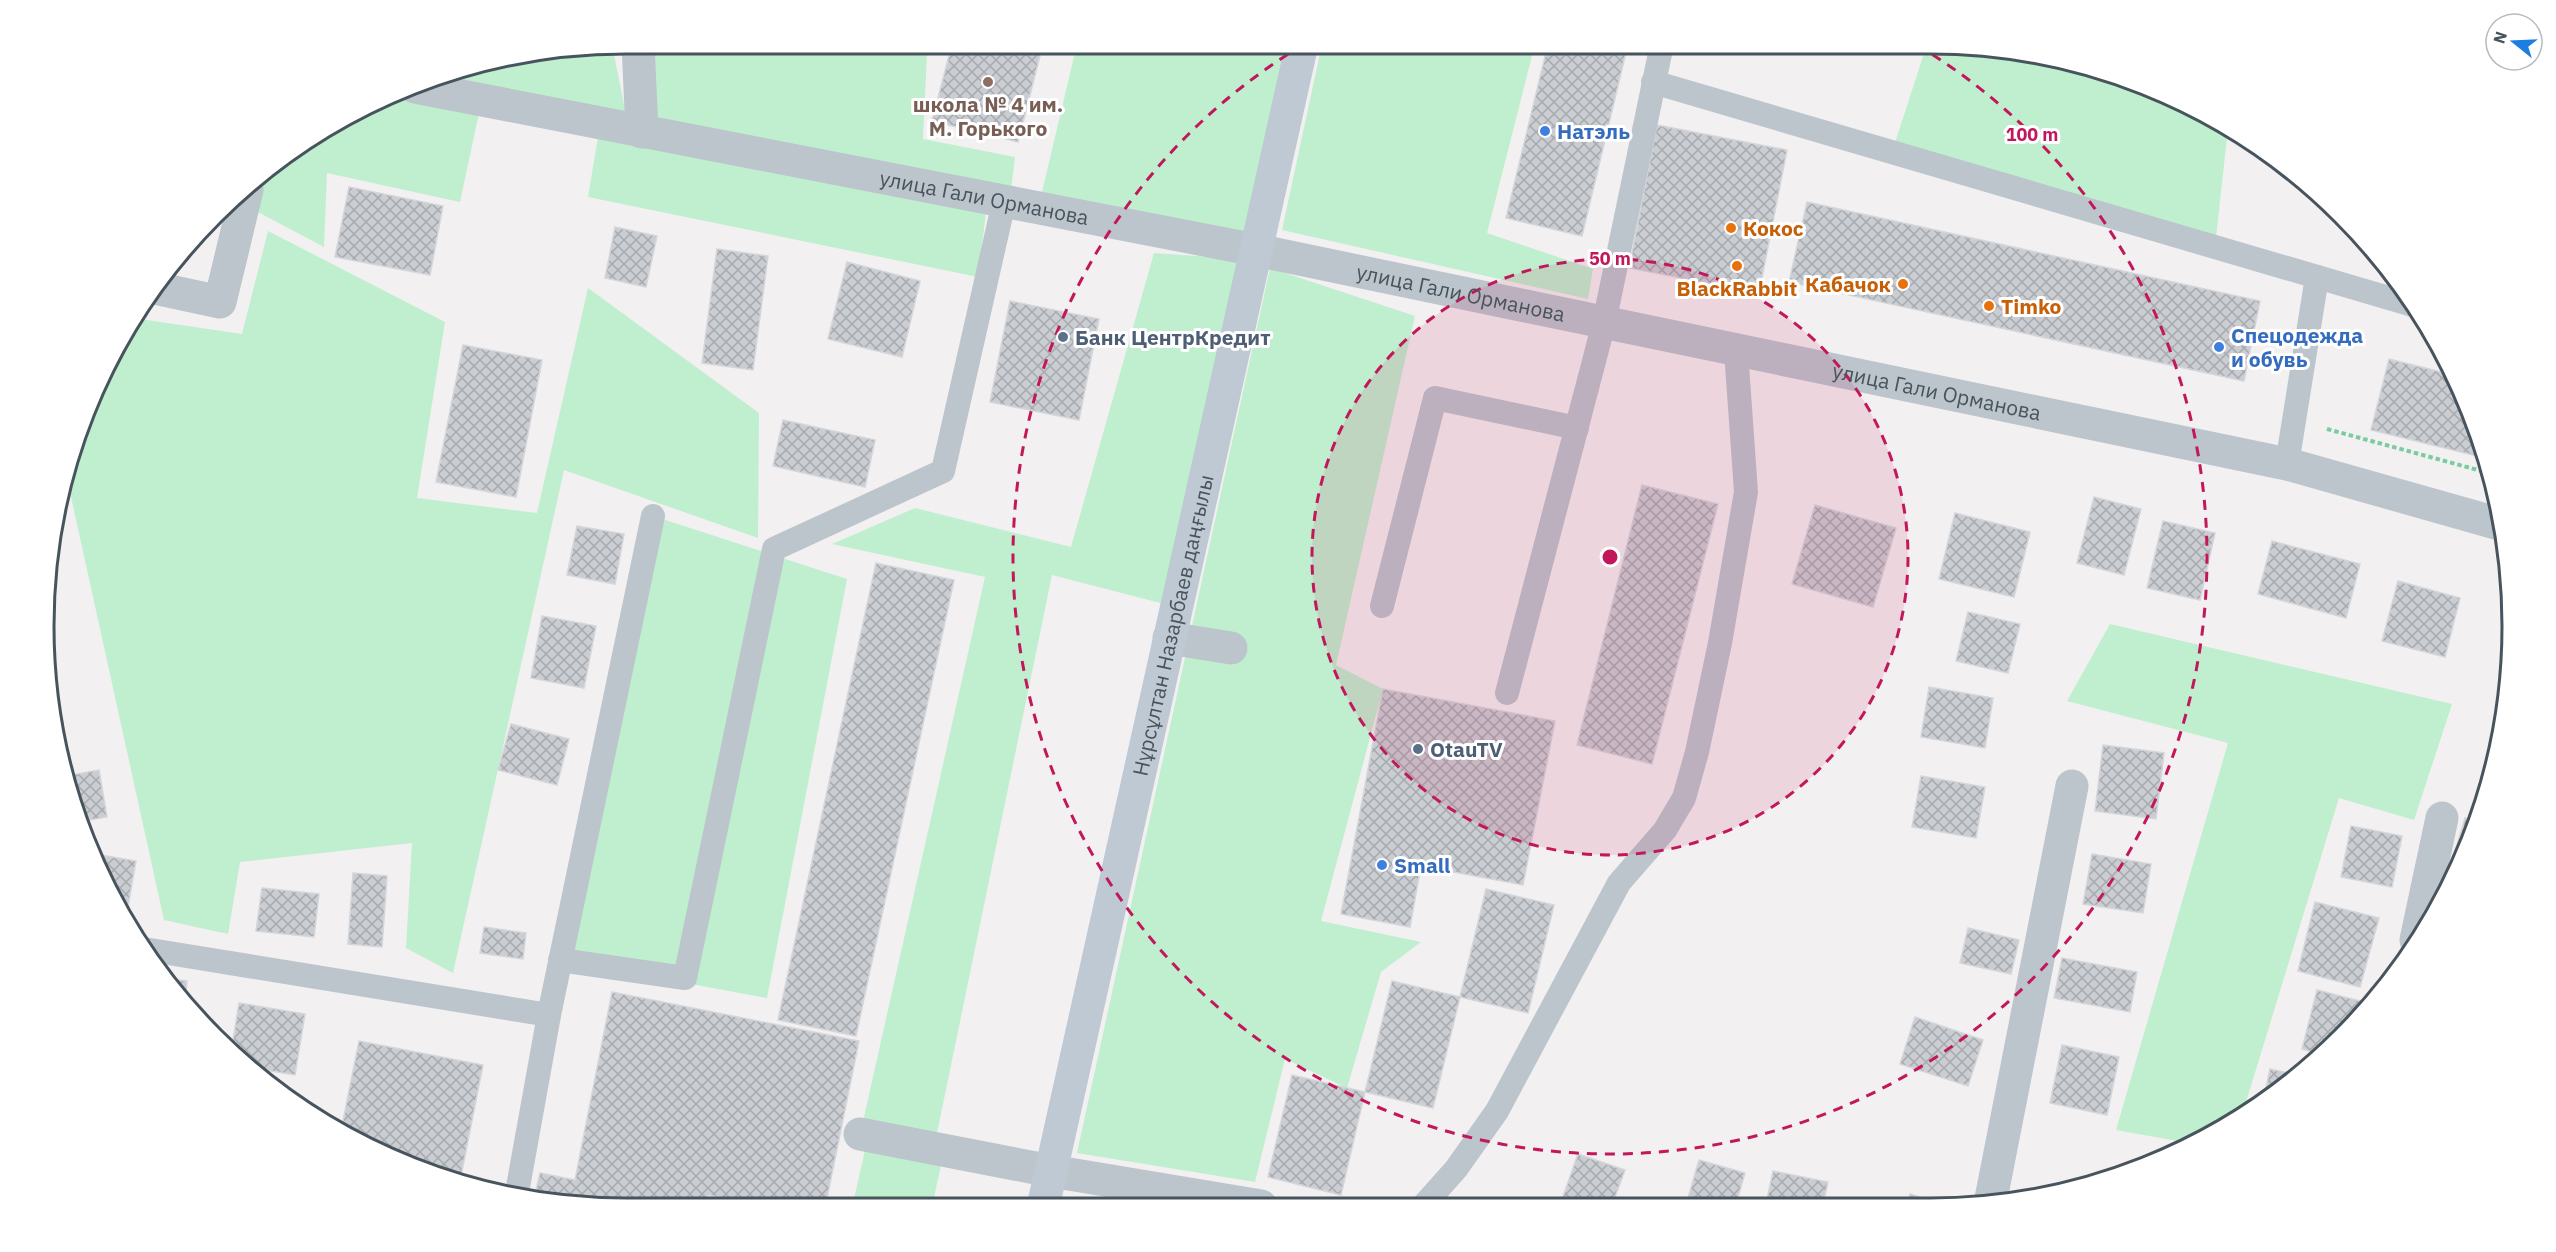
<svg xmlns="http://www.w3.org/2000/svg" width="2556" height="1252" font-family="'IBM Plex Sans',sans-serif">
<defs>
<pattern id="building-cross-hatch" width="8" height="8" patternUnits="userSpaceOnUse" patternTransform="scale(1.5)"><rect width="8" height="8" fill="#cacdd2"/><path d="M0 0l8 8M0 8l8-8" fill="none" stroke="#a6a9ae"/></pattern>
</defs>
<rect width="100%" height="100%" fill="#f2f0f0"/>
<!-- green -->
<g fill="#bfefcf">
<path d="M654,44h228l45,9 -4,86 92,18 -4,33 -355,-71z"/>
<path d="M1077,44h209l-43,191 -202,-39z"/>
<path d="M1322,44h213l-48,189 106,36 -5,30 -306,-69z"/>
<path d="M1927,44l117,11 109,33 75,40 -13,119 -323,-95z"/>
<path d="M612,45l14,69 -193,-36 80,-23z"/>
<path d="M401,95l78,18 -19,89 -133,-29 -3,74 -70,-37 9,-37 8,-9z"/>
<path d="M598,137l388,76 -8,64 -390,-80z"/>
<path d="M268,231l177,91 -28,176 120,15 51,-225 171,125 -1,125 -194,-68 -111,503 -47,-25 6,-105 -172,19 -12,72 -64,-14 -98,-446 22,-71 45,-85 109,16z"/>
<path d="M1154,253l84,6 -70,346 -116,-30 -116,563 -74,-12 123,-549 -153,-33 83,-36 156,39z"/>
<path d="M1270,268l145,48 -79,349 47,24 -62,232 100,21 -40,30 -34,116 -62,-29 -30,123 -178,-29z"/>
<path d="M653,516l194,63 -80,419 -207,-38z"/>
<path d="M2110,624l342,80 -38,116 -75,-22 -96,314 -54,31 -73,-13 112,-387 -161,-42z"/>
<path d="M865,1150l76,15 -9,42 -80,1z"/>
</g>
<!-- building -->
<g fill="url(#building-cross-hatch)" stroke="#d4d6db" stroke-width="1.5">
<path d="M952,44h91l-25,98 -86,-21z"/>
<path d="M1548,44h80l-46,192 -76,-18z"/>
<path d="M1657,125l130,25 -28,143 -130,-25z"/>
<path d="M349,187l94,19 -13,69 -95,-18z"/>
<path d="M1807,202l453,99 -16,80 -455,-99z"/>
<path d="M615,227l42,9 -11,51 -41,-9z"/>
<path d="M717,249l51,7 -15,114 -51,-7z"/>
<path d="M847,262l73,19 -18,76 -74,-18z"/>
<path d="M1010,301l89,18 -20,101 -89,-18z"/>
<path d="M463,345l79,15 -26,137 -80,-15z"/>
<path d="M2389,359l64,16 15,28 17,55 -114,-28z"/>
<path d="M783,420l92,20 -10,47 -92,-21z"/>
<path d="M1642,485l76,19 -66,260 -75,-19z"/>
<path d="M2094,497l47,12 -17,66 -47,-12z"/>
<path d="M57,505l2,41 -9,1 5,-35z"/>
<path d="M1815,505l81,23 -23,79 -81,-23z"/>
<path d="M1955,513l75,19 -16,65 -75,-18z"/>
<path d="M2163,521l52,12 -15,67 -53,-12z"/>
<path d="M577,526l47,8 -9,50 -48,-9z"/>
<path d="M2272,541l88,23 -14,54 -88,-24z"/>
<path d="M876,563l78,17 -98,456 -78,-16z"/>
<path d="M2398,581l62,17 -15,59 -63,-16z"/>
<path d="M45,596l6,49h-4z"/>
<path d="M1968,612l52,12 -12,49 -52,-12z"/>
<path d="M542,616l54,10 -12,62 -53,-10z"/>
<path d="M1929,687l64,11 -8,50 -64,-11z"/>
<path d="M1383,689l172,32 -32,164 -102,-19 -11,61 -69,-13z"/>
<path d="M2506,695l-5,45 -15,50 -4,-1z"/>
<path d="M62,717l4,32h-3l-10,-31z"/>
<path d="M511,724l58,15 -12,46 -59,-15z"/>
<path d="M2103,745l61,8 -8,66 -61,-8z"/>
<path d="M99,770l8,47 -23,4 -13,-46z"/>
<path d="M1921,776l64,11 -9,51 -64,-11z"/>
<path d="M2465,818l12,3 -9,28 -15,25 -4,-1z"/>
<path d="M2351,826l51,10 -10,51 -51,-10z"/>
<path d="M95,854l41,7 -9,51 -7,-1 -16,-27z"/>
<path d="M2092,854l59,10 -8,49 -60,-9z"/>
<path d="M353,873l34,3 -5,71 -34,-3z"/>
<path d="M262,888l57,6 -5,43 -58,-6z"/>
<path d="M1486,889l68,16 -26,108 -68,-16z"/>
<path d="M2315,902l64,16 -19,69 -62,-16z"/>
<path d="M484,927l42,6 -3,26 -43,-6z"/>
<path d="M1968,928l51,12 -8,34 -51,-11z"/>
<path d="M2062,958l75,14 -7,40 -76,-14z"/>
<path d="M162,978l25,3 -2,22 -21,-23z"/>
<path d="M1392,981l68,16 -27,111 -68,-16z"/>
<path d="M2317,990l47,12 -2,9 -43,43 -17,-5z"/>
<path d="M612,992l247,49 -34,167h-55l-62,-13 -3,13h-79l-92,-9 6,-26 35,7z"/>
<path d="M239,1003l66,11 -10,61 -48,-8 -16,-14z"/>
<path d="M1915,1017l68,23 -15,46 -68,-22z"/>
<path d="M359,1041l124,24 -23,116 -57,-17 -61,-38z"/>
<path d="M2062,1045l57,12 -12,58 -57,-12z"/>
<path d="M2270,1069l27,6 -13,13 -21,13z"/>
<path d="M1292,1075l73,17 -24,103 -73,-18z"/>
<path d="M1578,1154l47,16 -13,35h-52z"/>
<path d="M1699,1160l46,13 -9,31 -50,1z"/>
<path d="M1773,1171l55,11 -5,22h-57z"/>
<path d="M1910,1194l32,10h-35z"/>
</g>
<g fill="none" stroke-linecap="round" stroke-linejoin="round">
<!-- path -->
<path stroke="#78cc9d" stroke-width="4" stroke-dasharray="4.5 3" stroke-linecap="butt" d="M2327,429l162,44"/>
<!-- service -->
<g stroke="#bcc5cc" stroke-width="24">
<path d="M1653,82l763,224"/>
<path d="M2287,464l30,-187"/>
<path d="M1382,606l53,-208 142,30"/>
<path d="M1507,693l97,-370 58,-279"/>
<path d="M144,949l405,66"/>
<path d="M560,960l125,18 89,-429 169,-78 61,-269"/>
<path d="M516,1198l33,-183 104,-499"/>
<path d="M1423,1206l33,-37 41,-58 122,-228 46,-53 19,-32 13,-46 23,-109 26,-151 -10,-141"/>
</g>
<!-- minor -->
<g stroke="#bcc5cc" stroke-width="33">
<path d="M638,44l4,88"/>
<path id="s1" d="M415,87l841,163 1031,214 216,61"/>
<path d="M155,288l65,14 27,-112"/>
<path d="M1169,638l62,10"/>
<path d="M2416,940l26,-122"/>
<path d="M860,1134l191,37 210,35"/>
<path d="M1990,1204l82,-418"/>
</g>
<!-- secondary -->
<path stroke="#bec9d3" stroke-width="33" id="s2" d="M1043,1207l259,-1163"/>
</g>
<!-- distance rings -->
<circle cx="1610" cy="557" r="298" fill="#c2185b" fill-opacity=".12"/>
<g fill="none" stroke="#c2185b" stroke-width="3" stroke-dasharray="10 8">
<circle cx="1610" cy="557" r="298"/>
<path d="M1917 45A597 597 0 1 1 1303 45"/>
</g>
<!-- markers -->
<circle fill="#8d6e63" stroke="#fff" stroke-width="2" cx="988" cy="82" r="6"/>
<g fill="#3f7fe0" stroke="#fff" stroke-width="2">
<circle cx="1545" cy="131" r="6"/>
<circle cx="2219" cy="347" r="6"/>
<circle cx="1382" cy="865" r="6"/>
</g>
<g fill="#e8710a" stroke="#fff" stroke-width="2">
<circle cx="1731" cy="228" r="6"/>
<circle cx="1737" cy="266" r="6"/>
<circle cx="1903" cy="284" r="6"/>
<circle cx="1989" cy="306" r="6"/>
</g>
<g fill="#5c6f8a" stroke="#fff" stroke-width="2">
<circle cx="1063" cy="337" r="6"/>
<circle cx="1418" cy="749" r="6"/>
</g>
<g text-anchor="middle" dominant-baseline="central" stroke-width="6" stroke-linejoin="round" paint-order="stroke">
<!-- education labels -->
<g font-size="21" font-weight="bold" fill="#785e54" stroke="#fff">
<text x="988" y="104">школа № 4 им.<tspan x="988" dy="24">М. Горького</tspan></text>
</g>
<!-- shop labels -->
<g font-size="21" font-weight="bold" fill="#366cbe" stroke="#fff" text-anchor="start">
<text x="1557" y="131">Натэль</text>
<text x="2231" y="335">Спецодежда<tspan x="2231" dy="24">и обувь</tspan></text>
<text x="1394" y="865">Small</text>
</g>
<!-- street labels -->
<g font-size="21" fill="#48545d" stroke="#fff">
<text stroke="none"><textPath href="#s1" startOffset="580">улица Гали Орманова</textPath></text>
<text stroke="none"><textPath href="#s1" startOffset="1066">улица Гали Орманова</textPath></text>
<text stroke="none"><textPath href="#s1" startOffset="1552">улица Гали Орманова</textPath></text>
<text stroke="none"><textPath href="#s2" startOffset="596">Нұрсұлтан Назарбаев даңғылы</textPath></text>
</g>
<!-- food labels -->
<g font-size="21" font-weight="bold" fill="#c56008" stroke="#fff" text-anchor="start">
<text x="1743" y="228">Кокос</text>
<text x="1891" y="284" text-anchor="end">Кабачок</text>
<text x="1737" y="288" text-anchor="middle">BlackRabbit</text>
<text x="2001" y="306">Timko</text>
</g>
<!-- service labels -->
<g font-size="21" font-weight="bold" fill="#4e5e75" stroke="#fff" text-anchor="start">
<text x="1075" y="337">Банк ЦентрКредит</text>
<text x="1430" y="749">OtauTV</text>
</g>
</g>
<!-- crop -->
<path d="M0 0H2556V1252H0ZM626 54H1930A572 572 0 0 1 2502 626V626A572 572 0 0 1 1930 1198H626A572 572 0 0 1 54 626V626A572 572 0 0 1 626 54Z" fill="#fff" fill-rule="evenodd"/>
<path fill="none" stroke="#48545d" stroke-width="3" d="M626 54H1930A572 572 0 0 1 2502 626V626A572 572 0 0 1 1930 1198H626A572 572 0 0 1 54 626V626A572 572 0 0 1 626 54Z"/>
<circle cx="1610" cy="557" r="9" fill="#c2185b" stroke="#fff" stroke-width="3"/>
<g font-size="18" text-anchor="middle" font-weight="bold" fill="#c2185b" stroke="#fff" stroke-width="6" stroke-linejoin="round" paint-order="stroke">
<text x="2032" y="141">100 m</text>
<text x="1610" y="265">50 m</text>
</g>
<!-- north arrow -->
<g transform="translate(2514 42) rotate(288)"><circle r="28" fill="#ffffff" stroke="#b6bbbe" stroke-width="1.5"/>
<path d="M0-4.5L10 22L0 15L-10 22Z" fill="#1c7ee0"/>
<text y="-9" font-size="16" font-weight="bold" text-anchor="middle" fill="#48545d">N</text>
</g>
</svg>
